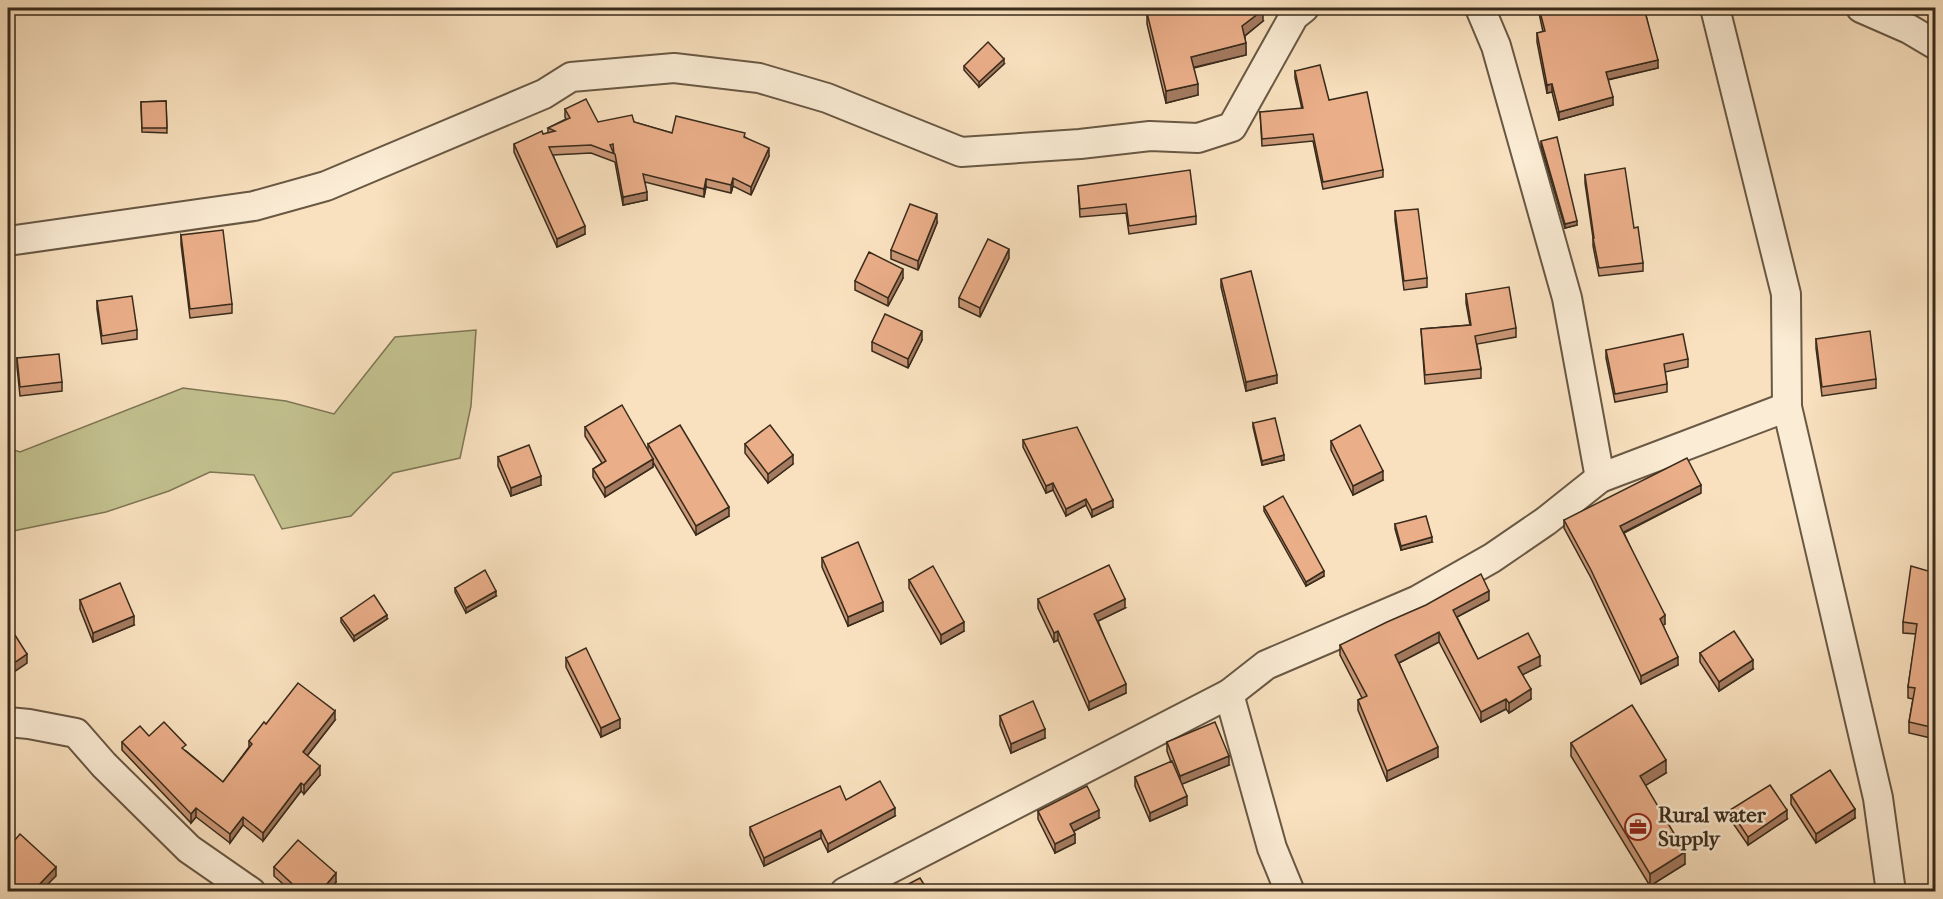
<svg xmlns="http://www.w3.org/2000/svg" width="1943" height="899" font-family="'IM FELL French Canon',serif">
<rect width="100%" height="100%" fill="#f9e1bf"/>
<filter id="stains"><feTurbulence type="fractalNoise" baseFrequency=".00333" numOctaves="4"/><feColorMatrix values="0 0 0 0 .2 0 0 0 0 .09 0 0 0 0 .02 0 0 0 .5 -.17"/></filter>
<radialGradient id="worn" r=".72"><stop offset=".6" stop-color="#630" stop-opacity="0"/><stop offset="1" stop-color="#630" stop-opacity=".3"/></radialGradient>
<!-- green -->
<path fill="#c3c18f" stroke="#7e7655" stroke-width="1.5" d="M476,330l-5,76 -11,52 -67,15 -42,43 -69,13 -28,-54 -44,-3 -41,19 -63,21 -98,20v-84l12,4 163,-64 103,13 48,13 61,-77z"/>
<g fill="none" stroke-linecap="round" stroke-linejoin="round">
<defs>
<g id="street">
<path d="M1480,8l16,38 71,252 33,180"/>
<path d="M1715,8l71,286 1,113 91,391 13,94"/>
<path d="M1861,8l48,21 27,16"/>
<path d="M8,241l246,-35 72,-20 218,-92 27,-17 103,-9 85,10 68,20 134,54 119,-8 70,-8 48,2 34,-11 62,-111 10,-8"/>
<path d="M1229,694l43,154 18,44"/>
<path d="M8,722l21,2 47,9 28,32 85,84 62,43"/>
<path d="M845,892l384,-198 37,-29 152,-65 74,-42 54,-37 54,-43 187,-71"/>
</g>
</defs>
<!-- street casing -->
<use href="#street" stroke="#695844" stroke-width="32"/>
<!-- street -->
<use href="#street" stroke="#fbecd5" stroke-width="28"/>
</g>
<!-- wall -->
<g fill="#c99676" stroke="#392b1b" stroke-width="1.5">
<path d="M1539,8h112v1l-6,2 13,57 -50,12 5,25 -54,15 -7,-28 -5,1 -10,-51v-9l6,-1 -4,-19z"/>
<path d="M1147,13l116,8 -18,15 1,19 -52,13 4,27 -32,8 -19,-79z"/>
<path d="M1004,64l-25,23 -15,-17v-4z"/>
<path d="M1295,71l34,29 54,70v7l-60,12 -10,-48 -51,5 -2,-34 42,-3 -7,-31z"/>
<path d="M166,101l1,32 -25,-1 -1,-30z"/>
<path d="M565,109l33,13h36l38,11 73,4 24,19 -18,39 -18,-9 -2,7 -25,-6 -2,10 -59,-15 2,18 -24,5 -8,-43 -24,-9 -38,2 32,79 -28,13 -43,-95v-8l34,-11v-5l18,-9 -1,-2z"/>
<path d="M1541,141l36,84 -12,3 -24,-82z"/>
<path d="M1585,175l49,53 9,35v8l-44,5 -6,-30v-8l-8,-55z"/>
<path d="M1078,186l118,30v8l-67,10 -3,-21 -46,4z"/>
<path d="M1395,211l32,67v9l-23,3 -9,-70z"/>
<path d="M937,223l-19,47 -27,-11v-9z"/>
<path d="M181,235l51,69v9l-42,5 -9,-74z"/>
<path d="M1009,258l-29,59 -21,-10v-9z"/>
<path d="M903,278l-15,28 -33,-16v-9z"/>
<path d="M1221,279l56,104 -31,8 -25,-104z"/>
<path d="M1466,294l50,34v9l-39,7 4,25v9l-56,6 -4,-55 49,-4 -4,-22z"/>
<path d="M97,301l40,29v9l-35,5 -5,-35z"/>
<path d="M1816,339l60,40v9l-54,8 -6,-48z"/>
<path d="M922,340l-14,28 -36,-17v-9z"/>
<path d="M1606,350l82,9v8l-23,5 2,12v8l-52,10 -9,-44z"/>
<path d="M17,358l45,24v9l-42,5 -3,-29z"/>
<path d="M1253,423l31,37 -22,5 -9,-38z"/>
<path d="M585,427l63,23v-6l81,72 -33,19 -43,-73v5l-48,30 -12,-20v-8l9,-6 -17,-27z"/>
<path d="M1023,440l90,67 -21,10 -6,-12 -20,11 -13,-26 -7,3 -23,-46z"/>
<path d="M1331,441l52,39 -30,15 -22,-45z"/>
<path d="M745,444l48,20 -25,19 -23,-30z"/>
<path d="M498,457l43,28 -30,11 -13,-30z"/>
<path d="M1701,493l-77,40 41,91 -2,1 15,40 -37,19 -50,-106 -27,-50v-8z"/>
<path d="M1264,507l60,69 -18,10 -42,-75z"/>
<path d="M1935,521v26h-2v-13z"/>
<path d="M1395,524l37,18 -31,8 -6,-21z"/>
<path d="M822,558l61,53 -35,15 -26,-59z"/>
<path d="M1935,573v166l-26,-6v-11l4,-23 -5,-1v-11l8,-53 -13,-1v-11z"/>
<path d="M909,580l55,51 -23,13 -32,-56z"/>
<path d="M455,588l41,8 -30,17 -11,-21z"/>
<path d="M1038,599l87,9 -27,13 28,72 -37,17 -31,-70 -4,2 -16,-34z"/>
<path d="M80,600l54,25 -41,17 -13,-33z"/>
<path d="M1489,600l-32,17 21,42 62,7 -18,9 9,24 -22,14 -3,-4 -25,13 -42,-80 -40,21 39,94 -51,24 -29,-71v-10l4,-2 -22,-43v-10z"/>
<path d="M341,618l46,1 -33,22 -13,-19z"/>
<path d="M1700,653l53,16 -34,22 -19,-29z"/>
<path d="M566,658l54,70 -19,9 -35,-70z"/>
<path d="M1000,716l45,22 -34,15 -11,-28z"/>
<path d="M335,720l-28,36 13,19 -16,19 -3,-3 -38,50 -20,-16 -13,18 -34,-26 -5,6 -69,-73v-8l27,-6 37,15 37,31 26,-35v-6l17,-17z"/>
<path d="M1167,742l62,23 -47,19 5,21 -37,16 -15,-35v-9l36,-15 -4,-11z"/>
<path d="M1571,743l95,30 -21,12 40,79 -35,22 -79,-130z"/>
<path d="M1791,795l64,23 -39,25 -25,-39z"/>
<path d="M846,800l49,16 -67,36 -7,-14 -57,28 -14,-31v-8z"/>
<path d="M1730,810l57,9 -39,26 -18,-26z"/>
<path d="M1038,811l61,7 -25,13 1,12 -20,10 -17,-34z"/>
<path d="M274,867l62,15 -7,9h-38l-17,-15z"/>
</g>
<!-- shaded-wall -->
<g fill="#a47a60" stroke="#392b1b" stroke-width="1.5">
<path d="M392,8h10l-10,5z"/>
<path d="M1643,8h8v1l-8,3z"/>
<path d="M1263,10v11l-21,17v-12z"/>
<path d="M1246,43v12l-55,13v-11z"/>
<path d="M1004,59v5l-25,23v-5z"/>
<path d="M1658,60v8l-52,12v-8z"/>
<path d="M1198,84v11l-32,8v-12z"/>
<path d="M1552,84v8l-5,1v-8z"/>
<path d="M1613,97v8l-54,15v-8z"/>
<path d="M769,148v8l-18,39v-8z"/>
<path d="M733,178v8l-2,7v-8z"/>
<path d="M706,179v8l-2,10v-8z"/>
<path d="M647,192v8l-24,5v-8z"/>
<path d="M937,214v9l-19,47v-9z"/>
<path d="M1577,221v4l-12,3v-4z"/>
<path d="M585,226v8l-28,13v-8z"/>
<path d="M1009,249v9l-29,59v-9z"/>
<path d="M903,269v9l-15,28v-8z"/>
<path d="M922,331v9l-14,28v-9z"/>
<path d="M1277,375v8l-31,8v-9z"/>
<path d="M793,455v9l-25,19v-9z"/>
<path d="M1284,455v5l-22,5v-4z"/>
<path d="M653,459v8l-48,30v-9z"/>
<path d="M1383,471v9l-30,15v-9z"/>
<path d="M541,476v9l-30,11v-8z"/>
<path d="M1053,483v7l-7,3v-7z"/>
<path d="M1701,485v8l-81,41v-8z"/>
<path d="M1086,499v6l-20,11v-7z"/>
<path d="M1113,500v7l-21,10v-7z"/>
<path d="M729,507v9l-33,19v-9z"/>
<path d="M1432,537v5l-31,8v-4z"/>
<path d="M1324,571v5l-18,10v-4z"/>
<path d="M496,591v5l-30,17v-5z"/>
<path d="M1489,591v9l-36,19v-9z"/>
<path d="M1125,599v9l-31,15v-9z"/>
<path d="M883,602v9l-35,15v-9z"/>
<path d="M387,615v4l-33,22v-5z"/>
<path d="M1665,615v9l-5,4v-9z"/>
<path d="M134,616v9l-41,17v-9z"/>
<path d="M964,622v9l-23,13v-9z"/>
<path d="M1058,631v9l-4,2v-9z"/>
<path d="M1439,632v10l-44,23v-10z"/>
<path d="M27,654v9l-19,13v-9z"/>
<path d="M1540,656v10l-22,11v-10z"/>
<path d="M1678,657v8l-37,19v-8z"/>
<path d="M1753,660v9l-34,22v-9z"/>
<path d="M1126,684v9l-37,17v-8z"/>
<path d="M1531,689v10l-22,14v-10z"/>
<path d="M1506,699v10l-25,13v-10z"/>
<path d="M335,711v9l-32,41v-9z"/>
<path d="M620,719v9l-19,9v-9z"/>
<path d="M1045,729v9l-34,15v-9z"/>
<path d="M1438,747v10l-51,24v-10z"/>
<path d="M1229,756v9l-49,20v-9z"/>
<path d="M1666,760v13l-26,16v-13z"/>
<path d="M320,766v9l-16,19v-9z"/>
<path d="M301,783v8l-38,50v-8z"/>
<path d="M1187,796v9l-37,16v-8z"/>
<path d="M196,808v9l-5,6v-9z"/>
<path d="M895,808v8l-67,36v-8z"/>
<path d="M1855,809v9l-39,25v-9z"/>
<path d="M1099,810v8l-29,15v-9z"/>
<path d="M1787,810v9l-39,26v-8z"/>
<path d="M243,817v8l-13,18v-9z"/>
<path d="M821,830v8l-57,28v-8z"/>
<path d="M1075,834v9l-20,10v-9z"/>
<path d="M1685,852v12l-35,22v-12z"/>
<path d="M56,867v9l-15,15h-8z"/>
<path d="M336,873v9l-7,9h-8z"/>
</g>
<!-- building -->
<g fill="#eaae89" stroke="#392b1b" stroke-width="1.5" fill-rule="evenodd">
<path d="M1168,8h93l2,2 -21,16 4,17 -55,14 7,27 -32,7 -19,-78z"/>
<path d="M1539,8h105l14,52 -52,12 7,25 -54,15 -7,-28 -5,1 -10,-52 8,-2z"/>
<path d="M988,42l16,17 -25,23 -15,-16z"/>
<path d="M1320,65l9,35 38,-8 16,78 -60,12 -10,-48 -51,5 -2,-27 43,-4 -8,-37z"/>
<path d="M586,99l12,23 34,-7 2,7 38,11 4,-17 69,17 -1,4 25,11 -18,39 -18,-9 -2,7 -25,-6 -2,10 -61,-15 4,18 -24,5 -8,-43 -24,-9 -42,2 36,79 -28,13 -43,-95 28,-13 1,3 12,-3 -7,-3 22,-10 -5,-9zM613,144l1,10 -4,-9z"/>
<path d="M166,101l1,27h-25l-1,-26z"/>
<path d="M1557,137l20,84 -12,3 -24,-83z"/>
<path d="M1625,168l9,60 4,-1 5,36 -44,5 -6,-30h1l-9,-63z"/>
<path d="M1190,170l6,46 -67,10 -3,-22 -46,5 -2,-23z"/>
<path d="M910,204l27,10 -19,47 -27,-11z"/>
<path d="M1418,209l9,69 -23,3 -9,-70z"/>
<path d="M223,230l9,74 -42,5 -9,-74z"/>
<path d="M988,239l21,10 -29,59 -21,-10z"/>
<path d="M869,252l34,17 -15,29 -33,-17z"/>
<path d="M1251,271l26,104 -31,7 -25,-103z"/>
<path d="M1509,287l7,41 -41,8 6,33 -56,6 -4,-46 50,-4 -5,-31z"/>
<path d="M132,296l5,34 -35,6 -5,-35z"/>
<path d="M885,314l37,17 -14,28 -36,-17z"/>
<path d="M1870,331l6,48 -54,8 -6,-48z"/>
<path d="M1683,334l5,25 -24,5 3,20 -52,10 -9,-44z"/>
<path d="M59,354l3,28 -42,5 -3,-29z"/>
<path d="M622,405l31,54 -48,29 -12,-19 13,-8 -21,-34z"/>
<path d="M1275,418l9,37 -22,6 -9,-38z"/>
<path d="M680,425l49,82 -33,19 -48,-82z"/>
<path d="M770,425l23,30 -25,19 -23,-30z"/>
<path d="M1360,425l23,46 -30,15 -22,-45z"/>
<path d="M1077,427l36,73 -21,10 -6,-11 -20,10 -13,-26 -7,3 -23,-46z"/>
<path d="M529,445l12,31 -30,12 -13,-31z"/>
<path d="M1687,458l14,27 -81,41 45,89 -5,4 18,38 -37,19 -50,-106 -27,-50z"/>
<path d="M1283,496l41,75 -18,11 -42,-75z"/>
<path d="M1426,516l6,21 -31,9 -6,-22z"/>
<path d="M1935,521v14l-2,-1z"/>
<path d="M858,542l25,60 -35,15 -26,-59z"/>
<path d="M1109,565l16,34 -31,15 32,70 -37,18 -31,-71 -4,2 -16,-34z"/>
<path d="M933,566l31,56 -23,13 -32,-55z"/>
<path d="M1911,566l24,7v155l-26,-6 6,-34 -7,-1 9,-63 -14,-2z"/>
<path d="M485,570l11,21 -30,17 -11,-20z"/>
<path d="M1481,574l8,17 -36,19 25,49 50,-26 12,23 -22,11 13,22 -22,14 -3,-4 -25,13 -42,-80 -44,23 43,92 -51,24 -29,-71 9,-4 -27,-51 47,-23 39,-17z"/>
<path d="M120,583l14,33 -41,17 -13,-33z"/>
<path d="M374,595l13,20 -33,21 -13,-18z"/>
<path d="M8,624l19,30 -19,13z"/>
<path d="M1734,631l19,29 -34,22 -19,-29z"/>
<path d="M586,648l34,71 -19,9 -35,-70z"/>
<path d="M298,683l37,28 -32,41 17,14 -16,19 -3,-2 -38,50 -20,-16 -13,17 -34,-26 -5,6 -69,-72 18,-16 9,10 15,-14 22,23 -4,3 41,34 29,-38 -3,-3 15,-19 2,2z"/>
<path d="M1033,701l12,28 -34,15 -11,-28z"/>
<path d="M1632,705l34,55 -26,16 45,76 -35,22 -79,-131z"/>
<path d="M1215,722l14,34 -49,20 -13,-34z"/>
<path d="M1172,761l15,35 -37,17 -15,-36z"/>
<path d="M1830,770l25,39 -39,25 -25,-39z"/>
<path d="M880,781l15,27 -67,36 -7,-14 -57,28 -14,-31 90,-41 6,14z"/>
<path d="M1770,785l17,25 -39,27 -18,-27z"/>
<path d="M1087,786l12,24 -29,14 5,10 -20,10 -17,-33z"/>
<path d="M20,834l36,33 -23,24h-25v-43z"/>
<path d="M298,840l38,33 -15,18h-21l-26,-24z"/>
<path d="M920,878l8,13h-33z"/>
</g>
<!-- icons -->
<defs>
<symbol id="office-ring" viewBox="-11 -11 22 22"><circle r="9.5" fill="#fbecd5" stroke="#8f2418" stroke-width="1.5"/><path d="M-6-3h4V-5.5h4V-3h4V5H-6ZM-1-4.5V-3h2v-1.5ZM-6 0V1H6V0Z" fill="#8f2418"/></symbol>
</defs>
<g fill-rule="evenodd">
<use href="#office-ring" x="1623" y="812" width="30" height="30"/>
</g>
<g text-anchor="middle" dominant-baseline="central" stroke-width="5" stroke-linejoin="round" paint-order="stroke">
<!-- poi labels -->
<g font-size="21" font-weight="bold" fill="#392b1b" stroke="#fbecd5" text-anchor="start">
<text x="1658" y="815">Rural water<tspan x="1658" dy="24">Supply</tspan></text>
</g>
</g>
<!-- margin -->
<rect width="1943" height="899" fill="none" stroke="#f9e1bf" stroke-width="30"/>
<rect x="9" y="9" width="1925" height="881" fill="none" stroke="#392b1b" stroke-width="3"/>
<rect x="15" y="15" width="1913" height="869" fill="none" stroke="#392b1b" stroke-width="1.5"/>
<rect width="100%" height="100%" filter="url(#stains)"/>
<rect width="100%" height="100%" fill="url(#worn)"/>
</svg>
